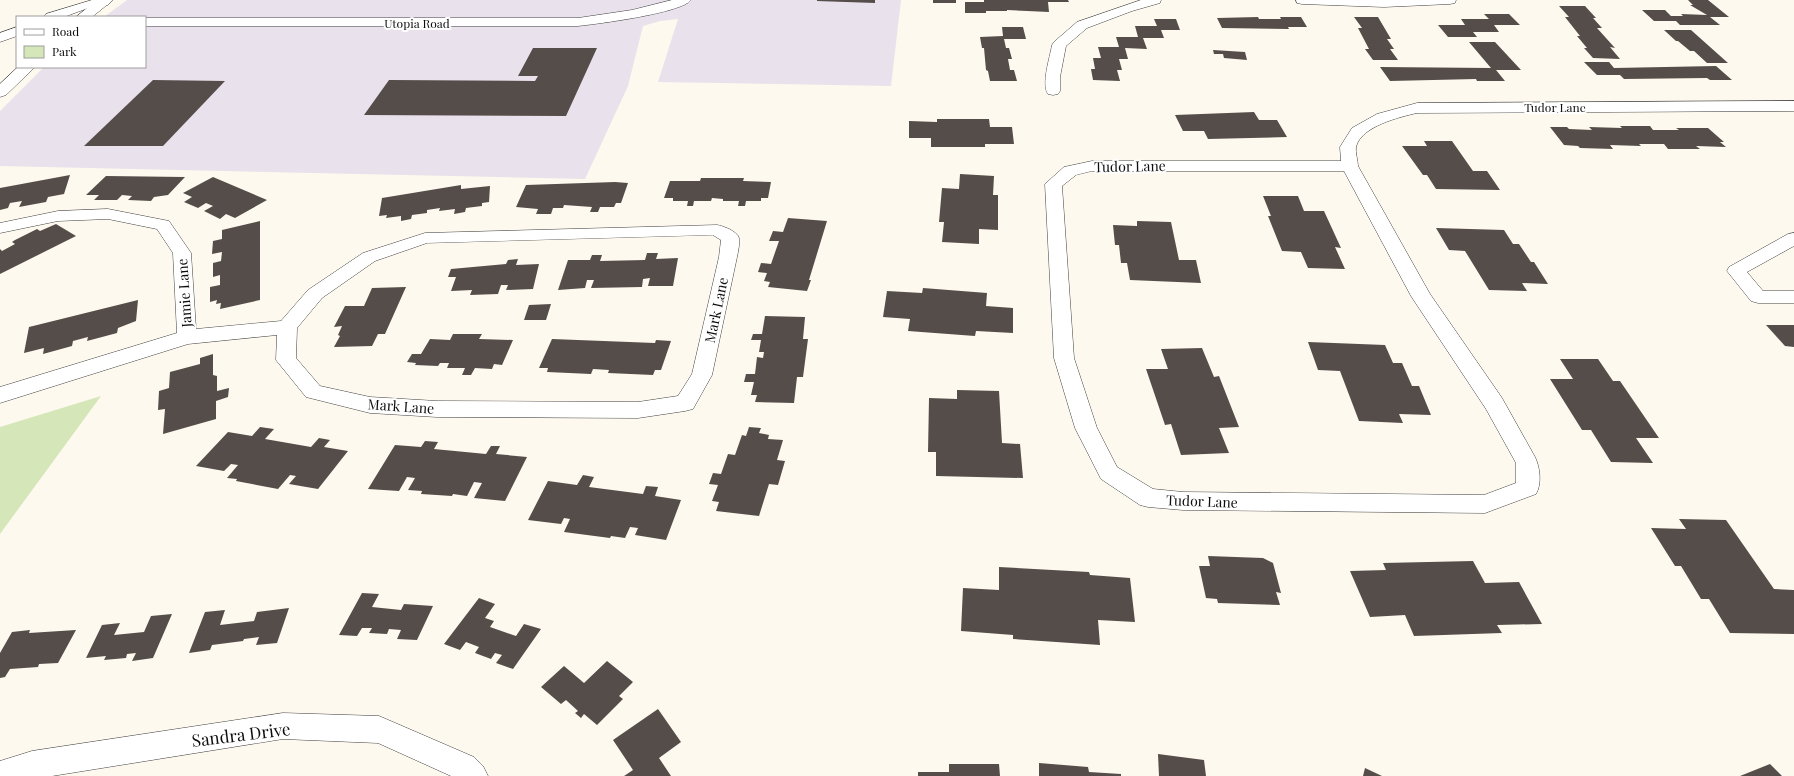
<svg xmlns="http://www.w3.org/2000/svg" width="1794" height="776" font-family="'Playfair Display',serif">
<rect width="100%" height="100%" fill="#fef9ee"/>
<!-- industrial -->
<path fill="#e9e1eb" d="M127,0h774l-10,86 -233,-4 20,-63 -18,2 -17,5 -15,60 -43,93 -585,-13v-55l44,-44h101v-50h-41z"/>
<!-- green -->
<path fill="#d5e7b9" d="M101,396l-101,138v-107z"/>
<!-- building -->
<g fill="#554d4a">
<path d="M817,0h58v3l-58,-2z"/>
<rect x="933" y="0" width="23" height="3"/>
<path d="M984,0h84l1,2h-21l1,10 -42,-2v1h-21v2h-21v-11h19z"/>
<path d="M1688,0h20l21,17h-19l10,8h-40l-4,-4h-22l-12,-11h23l6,6h12l-2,-2 26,1 -17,-10h3z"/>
<path d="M1559,6h26l11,12h-3l9,10h-5l18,20 -5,-1 10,12 -27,-1 -9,-10h3l-10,-12h3l-15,-19h4z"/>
<path d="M1484,14h25l11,11h-26l5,7h-26l4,5h-29l-10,-12h27l-4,-6h28z"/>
<path d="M1258,17l1,2h22l-1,-2h21l6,10h-19l1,2 -67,-1 -5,-10z"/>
<path d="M1354,17h24l13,22h-4l7,10h-4l8,11h-25l-8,-11h4l-11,-21h4z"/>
<path d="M1154,19h22l4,11h-19l3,8h-21l4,11 -22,-1 3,11h-9l3,11h-5l3,11 -27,-1 -2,-11h4l-2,-11h8l-3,-11h21l-3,-10h22l-3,-11h22z"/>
<path d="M1002,27h21l3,12h-22l2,9h3l3,11h-4l2,11h4l3,11h-27l-2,-10 -2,-1 -2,-22h-2l-2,-11 23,-1z"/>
<path d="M1664,30h27l37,33h-21l-13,-12h-4l-12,-10h-2z"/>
<path d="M1469,42h26l26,28h-25l9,11h-28l-1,-2 -86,2 -10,-14 111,1z"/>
<path d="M533,48h64l-31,68 -202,-1 25,-35 146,1 3,-5h-20z"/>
<path d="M1213,50l32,2 2,8 -23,-2 -1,-4h-9z"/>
<path d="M1584,62h25l5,6 102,-2 16,14h-22l-3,-2 -83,1 -4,-4h-23z"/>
<path d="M153,80l72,1 -62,65h-79z"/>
<path d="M1254,112l5,8h18l10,17 -79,2 -4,-8h-21l-8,-16z"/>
<path d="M937,119h52l1,8h22l2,17h-29v3h-54v-9h-22v-17l28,1z"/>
<path d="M1620,126h30l3,4h26l-3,-2h32l16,14h-4l6,5 -30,-1 4,3h-32l-4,-5h-25l2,2 -31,-1 3,4 -33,-1 -2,-2 -14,-1 -14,-18h17l2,2 23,1 -3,-3 33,1z"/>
<path d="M1424,141h28l21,30h14l13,19 -64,-1 -9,-14h-4l-21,-29h25z"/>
<path d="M960,174l34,2 -1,19h5v35l-19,-1v15l-37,-2 2,-20h-5l3,-34 17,1z"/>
<path d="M70,175l-6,19 -16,3 -2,5 -27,5 3,-6 -12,2 -2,5 -8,2v-22z"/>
<path d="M106,176l79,1 -17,18 -14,2 -3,4 -23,-1 4,-4 -10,-1 -5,5h-23l5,-5h-13z"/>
<path d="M213,177l54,23 -32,18 -9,-4 -6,5 -16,-8 9,-5 -7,-3 -8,5 -14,-6 8,-5 -9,-4z"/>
<path d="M701,178h43l-1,3 28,1 -3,16h-7v3h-15l-1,5h-7l1,-5h-16v-2l-11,-1 -1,3h-17l-1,5h-6l1,-5h-15v-3h-9l6,-17h30z"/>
<path d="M615,182l13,1 -7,20h-5l-2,4h-14l-2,5h-8l2,-5 -28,-2 -1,3h-10l-2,6h-15l2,-5 -22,-2 10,-22z"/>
<path d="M461,185v4l29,-3 -1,16 -7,1v3l-16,2 -1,4 -11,2 1,-5 -16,2 1,-3 -13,2v3l-15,2 -1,4 -10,2v-5l-15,2 1,-3 -8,1 3,-18z"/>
<path d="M1263,196h35l6,15h20l17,37 -6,-1 10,22 -37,-1 -7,-16 -19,-1 -14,-35h3z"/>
<path d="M788,218l39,3 -18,59h2l-4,11 -39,-4 2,-5 -6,-1 3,-8 -9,-1 3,-9 10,1 8,-23h-10l4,-10 10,1z"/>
<path d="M260,221v79l-40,9 1,-6 -5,1 1,-4 -7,2v-15l10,-2v-10l-7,2v-14l8,-2 1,-9 -10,2 1,-13 9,-2v-9z"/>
<path d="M1137,221l34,1 8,38h17l5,23 -71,-3 -3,-17h-6l-2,-18h-4l-2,-20 24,1z"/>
<path d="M56,224l20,12 -76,38v-25l2,2 13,-7 -3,-2 3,-2 22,-11 3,2z"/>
<path d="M1436,228l68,2 9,14h6l12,18h3l14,22 -26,-1 5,8 -38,-1 -24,-39 -16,-1z"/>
<path d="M647,253h11l-2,6 22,-1 -5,28h-25l2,-8 -7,1 -1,8 -51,1 3,-8h-7l-2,8 -27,2 10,-30h22l2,-5h10l-2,6 45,-1z"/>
<path d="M518,259l-2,6 23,-1 -6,25 -27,1 2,-5h-7l-3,9 -28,1 2,-5 -21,1 5,-14h-8l3,-8 55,-5 2,-4z"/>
<path d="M406,287l-21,47h-7l-6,12 -38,1 6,-11 -2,-1 4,-9 -8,1 11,-21h19l8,-18z"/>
<path d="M923,288l64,5 -1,13 27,2v25l-37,-2 -1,5 -67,-5 2,-12 -27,-2 4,-26 35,2z"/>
<path d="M138,300l-2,21 -18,7 -1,5 -30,8 1,-4 -15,4 -1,5 -29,8 1,-6 -20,5 5,-26z"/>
<path d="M551,304l-5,16h-22l5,-15z"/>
<path d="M765,316l40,1 -2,22h5l-5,38h-6l-3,26 -39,-1 2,-7h-6l3,-13h-10l2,-8h9l2,-17 6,1 1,-6h-5l2,-12h-10l2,-6h9z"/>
<path d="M1766,325h28v22l-9,-1z"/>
<path d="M453,334h29l-3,5 34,1 -11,25 -8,-1 -2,5 -17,-1 -4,7h-9l3,-7h-18l2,-5h-9l-2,3 -23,-1 1,-2 -9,-1 5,-8h9l9,-15 20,1z"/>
<path d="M552,339l103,4 1,-3 15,1 -10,29h-6l-2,5 -45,-2 1,-3 -16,-1 -2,5 -44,-2 1,-4h-9z"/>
<path d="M1308,342l77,3 8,18h9l10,23h7l12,29 -32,-1 4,9 -44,-2 -19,-50 -22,-1z"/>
<path d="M1202,348l12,29 5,-1 20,51 -20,1 10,25 -48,2 -10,-31 -6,1 -19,-56h22l-7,-20z"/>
<path d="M213,354v21l4,1v15l12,-3 -1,9 -12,4v18l-53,15 2,-25 -7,1 1,-19 10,-3 1,-16 30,-8v-6z"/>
<path d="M1560,359h38l15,22h7l39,57h-23l17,25 -42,-1 -20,-32h-9l-32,-51h23z"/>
<path d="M957,390l42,1 3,52 18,1 3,34 -87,-2v-24h-8l1,-54 28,1z"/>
<path d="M260,427l14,2 -9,10 46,8 8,-9 11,2 -6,7 24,4 -30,38 -29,-5 7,-8 -6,-1 -12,14 -42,-8 1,-2 -10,-1 11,-13 -7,-1 -7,7 -28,-5 32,-34 24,4z"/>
<path d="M749,427l12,1 -2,5 10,2 -1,4 15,1 -6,20 8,1 -7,24 -9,-1 -10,32 -43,-5 3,-9 -7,-1 6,-16 -9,-1 4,-11 8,1 7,-20 7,1 7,-20 4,1z"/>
<path d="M425,441l13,1 -4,7 52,5 5,-8h9l-4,8 31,3 -22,44 -31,-3 8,-15 -8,-1 -7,14 -14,-2 -1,2 -31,-2 1,-3 -14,-1 7,-12 -8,-1 -8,14 -31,-2 27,-44 26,2z"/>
<path d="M583,475l11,2 -5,10 54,7 3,-8 12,1 -3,9 26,4 -15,40 -31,-5 3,-7 -8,-1 -5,11 -14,-2 -1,2 -46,-6 6,-13 -6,-1 -3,6 -33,-4 20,-39 29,4z"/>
<path d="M1679,519l47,1 48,69 20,1v44l-64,-1 -21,-34h-8l-20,-33h-6l-24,-38 35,1z"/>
<path d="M1208,556l55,2 10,5 8,30 -5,-1 4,13 -62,-2 -1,-4 -11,-1 -7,-32h11z"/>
<path d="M1473,561l12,22 34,-1 23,42 -45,1 5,8 -88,3 -9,-21 -35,2 -20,-46 36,-1 -3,-7z"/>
<path d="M999,567l90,5 1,3 40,3 5,44 -37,-2 2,25 -87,-6v-4l-52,-4 2,-43 36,2z"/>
<path d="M362,593l17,1 -7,13 29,3 3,-6 29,2 -16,34 -20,-1 4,-9 -12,-1 -2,5 -18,-1 3,-5h-10l-5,8 -18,-1z"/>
<path d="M479,598l16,6 -10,14 9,3 -4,6 26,9 8,-12 17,5 -28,40 -17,-6 6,-8 -7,-2 -4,6 -16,-6 4,-6 -13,-5 -6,8 -16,-6z"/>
<path d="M289,608l-12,35 -21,2 3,-8 -15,2 -1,2 -31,4 -2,5 -21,3 16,-41 20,-2 -5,15 34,-4 3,-9z"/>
<path d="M172,614l-19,44 -21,3 4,-8 -9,1 -1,4 -22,2 2,-4 -20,2 16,-33 18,-2 -6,12 30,-3 7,-16z"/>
<path d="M30,630l-1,3 47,-3 -18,33 -19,1 -1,3 -28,2 -5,8 -5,1v-25l12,-21z"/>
<path d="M607,661l26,21 -14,14 4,3 -26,26 -13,-11 -3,4 -6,-5 3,-2 -12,-11 -5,4 -20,-17 23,-21 20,17z"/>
<path d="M658,709l23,33 -22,16 12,18h-47l9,-6 -20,-30z"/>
<path d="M1158,754l46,6 2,16h-47z"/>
<path d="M1039,763l49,4 1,5 32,2v2h-82z"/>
<path d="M949,764h50l1,12h-82v-4h31z"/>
<path d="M1770,764l12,12h-42z"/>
<path d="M1365,768l17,8h-19z"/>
</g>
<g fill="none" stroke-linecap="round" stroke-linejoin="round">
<defs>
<g id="minor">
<path d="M92,0h16l2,2 -2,3 -20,3 -24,9h-20l2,-3z"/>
<path d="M672,0h19c-9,13 -94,24 -113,26h-433v-8h433l54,-8z"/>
<path d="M1141,0h20l-1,3 -28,8 -45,17 -21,18 -6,31v14l-2,3 -5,1 -5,-1c-7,-10 2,-37 4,-49l2,-3 23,-20z"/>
<path d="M1296,0h160l-1,3 -5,1 -66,3 -82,-3 -5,-1z"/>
<path d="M17,27v9l-17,6v-9z"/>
<path d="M1794,101v10l-377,2c-17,4 -56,13 -61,34 -1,5 2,14 2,19l72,128 72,104 33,59c5,10 7,27 1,37l-51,19 -302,-3 -35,-3 -8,-2 -39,-26 -26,-51 -21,-70 -9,-174 19,-17 28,-6h249l-1,-14 12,-19 25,-14 40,-11zM1092,171h252l67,125 75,113 30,54v20l-32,12 -301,-3 -30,-3 -36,-22 -20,-39 -23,-70 -12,-172 14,-11z"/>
<path d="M108,209l61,12 22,32 5,76 85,-8 27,-31 55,-37 62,-20 292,-8c6,1 20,6 22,13 1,5 -1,14 -2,19l-25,118 -19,34 -8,2 -47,7 -201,-1 -67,-4 -64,-16 -30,-37 1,-25 -89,9 -188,59v-16l177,-54 -4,-80 -16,-24 -49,-10 -50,2 -58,12v-10l58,-12zM713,235l8,5 -2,17 -27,117 -14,22 -40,6 -201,-1 -67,-4 -50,-11 -24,-28 1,-30 25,-30 53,-37 52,-18z"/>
<path d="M1794,233v13l-47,26 16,19h31v12h-36l-7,-2 -24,-30 2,-4 59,-33z"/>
<path d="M283,713l96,3 95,41 9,9 5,10h-37l-73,-33 -95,-4 -231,37h-52v-15l32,-10z"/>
</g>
<g id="tertiary">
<path d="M97,0h16l-21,17h-16z"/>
<path d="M18,67h17l-29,28 -6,2v-13z"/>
</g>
</defs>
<!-- minor casing -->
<use href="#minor" stroke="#404040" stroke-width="1"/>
<!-- tertiary casing -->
<use href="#tertiary" stroke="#404040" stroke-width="1"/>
<!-- minor -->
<use href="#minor" fill="#fff" fill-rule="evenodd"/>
<!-- tertiary -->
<use href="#tertiary" fill="#fff" fill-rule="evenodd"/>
</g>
<g text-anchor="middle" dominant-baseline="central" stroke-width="4" stroke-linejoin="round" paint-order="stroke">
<!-- far-street labels -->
<g font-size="12" fill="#0d0d0d" stroke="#fff">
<text x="417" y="23">Utopia Road</text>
<text x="1555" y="107">Tudor Lane</text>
</g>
<!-- street labels -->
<g font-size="14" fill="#0d0d0d" stroke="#fff">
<text transform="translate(1130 166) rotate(-1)">Tudor Lane</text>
<text transform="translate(184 293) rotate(-94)">Jamie Lane</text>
<text transform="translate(716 310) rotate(-78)">Mark Lane</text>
<text transform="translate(401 406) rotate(4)">Mark Lane</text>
<text transform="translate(1202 501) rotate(2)">Tudor Lane</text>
</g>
<!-- near-street labels -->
<g font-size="17" fill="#0d0d0d" stroke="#fff">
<text transform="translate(241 734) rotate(-7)">Sandra Drive</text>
</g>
</g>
<!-- legend -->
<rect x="16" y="16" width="130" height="52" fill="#ffffff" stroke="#9e9e9e"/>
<rect x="24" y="29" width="20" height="6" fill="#ffffff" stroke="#9e9e9e"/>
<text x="52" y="36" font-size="12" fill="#0d0d0d">Road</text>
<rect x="24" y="46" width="20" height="12" fill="#d5e7b9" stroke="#9e9e9e"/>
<text x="52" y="56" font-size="12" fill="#0d0d0d">Park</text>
</svg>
